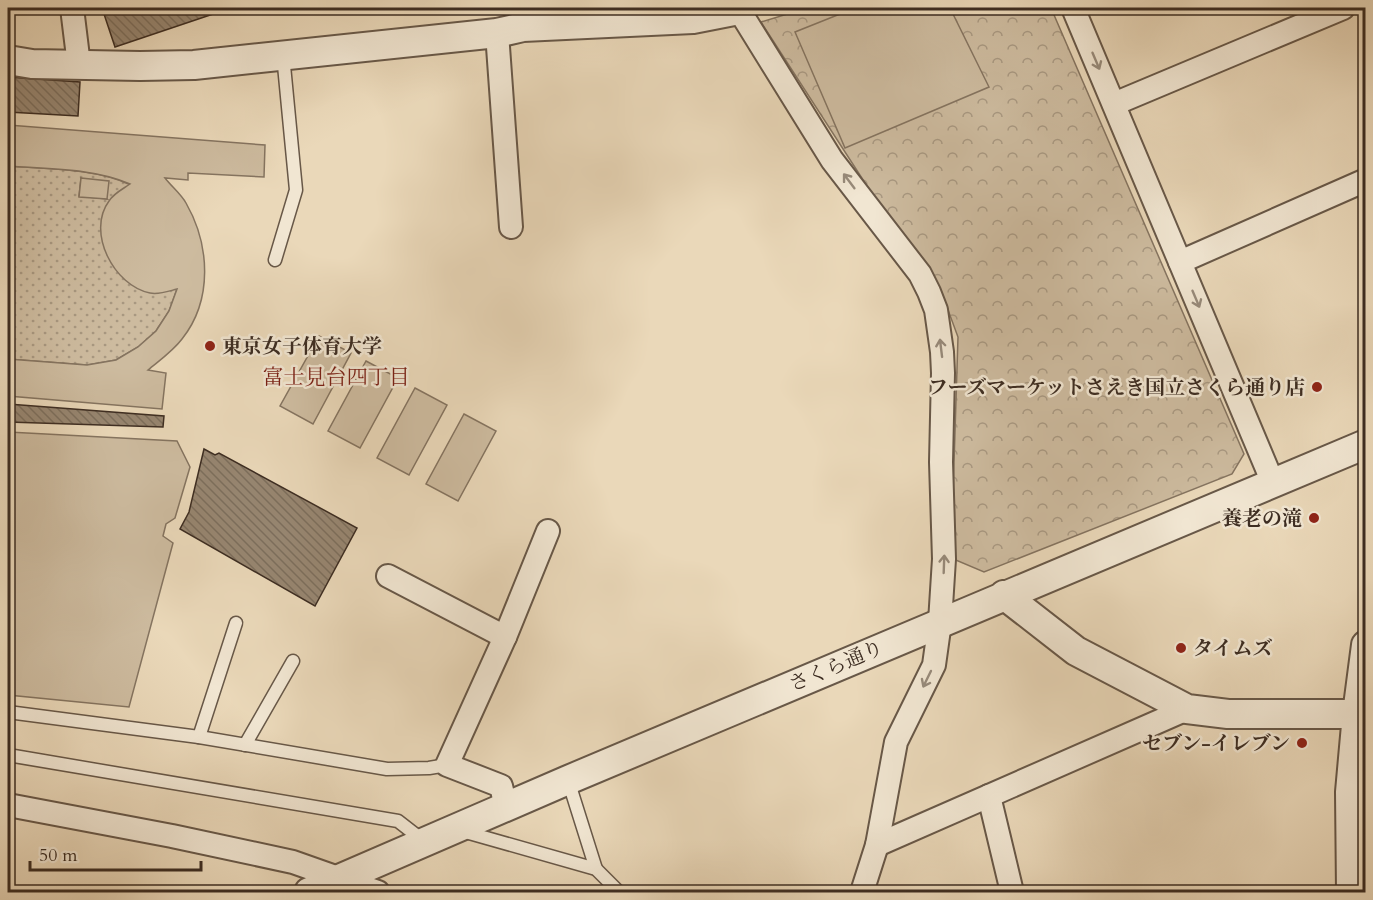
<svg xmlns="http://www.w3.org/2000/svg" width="1373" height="900" font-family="Cardo,'Noto Serif JP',serif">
<defs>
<pattern id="grass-dots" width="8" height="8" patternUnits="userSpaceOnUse" patternTransform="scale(1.5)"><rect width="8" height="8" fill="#cdbb9f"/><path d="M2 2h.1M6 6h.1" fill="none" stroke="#a89881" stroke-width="1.8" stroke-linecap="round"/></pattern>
<pattern id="forest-crowns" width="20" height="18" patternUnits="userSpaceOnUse" patternTransform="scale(1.5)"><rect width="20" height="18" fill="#cdbb9f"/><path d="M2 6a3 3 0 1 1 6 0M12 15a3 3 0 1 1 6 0" fill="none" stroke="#a89881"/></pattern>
<pattern id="building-back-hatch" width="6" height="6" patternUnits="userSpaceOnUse" patternTransform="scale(1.5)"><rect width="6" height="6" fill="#978671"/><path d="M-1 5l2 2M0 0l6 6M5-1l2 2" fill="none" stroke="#7c6e5c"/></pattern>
</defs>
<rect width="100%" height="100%" fill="#ead8b9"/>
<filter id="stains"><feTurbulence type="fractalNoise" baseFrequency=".00333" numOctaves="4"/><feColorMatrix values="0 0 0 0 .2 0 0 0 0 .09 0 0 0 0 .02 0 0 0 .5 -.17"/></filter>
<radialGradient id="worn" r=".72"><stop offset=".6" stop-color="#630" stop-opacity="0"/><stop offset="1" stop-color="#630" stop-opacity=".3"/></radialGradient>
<!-- grass -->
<path fill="url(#grass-dots)" stroke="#857460" stroke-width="1.5" fill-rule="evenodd" d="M8,166c39,3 87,2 123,19l46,104 -8,22 -13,20 -18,16 -22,13 -29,5 -79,-6zM81,178l26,21 -28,-3z"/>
<!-- forest -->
<path fill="url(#forest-crowns)" stroke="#857460" stroke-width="1.5" d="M807,8h244l193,446 -12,20 -248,98 -33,-14 7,-221 -18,-49 -51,-68 -128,-198z"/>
<!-- pitch -->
<g fill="#cdbb9f" stroke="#857460" stroke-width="1.5">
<path d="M855,8h95l39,79 -144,61 -50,-116z"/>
<path d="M8,125l257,20 -1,32 -76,-4v7l-23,-2c7,9 16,16 21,25 24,42 27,97 -4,136 -9,12 -22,21 -34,31l18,3 -4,36 -154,-13v-37l79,6 29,-5 22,-13 18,-16 13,-20 8,-22c-8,2 -18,6 -27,4 -36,-7 -64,-61 -41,-92 5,-8 14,-12 21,-17 -35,-16 -84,-15 -122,-18z"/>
<path d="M81,178l28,3 -2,18 -28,-2z"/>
<path d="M319,336l32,17 -38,71 -33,-18z"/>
<path d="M366,361l32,17 -38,70 -32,-17z"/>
<path d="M415,388l32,17 -38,70 -32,-17z"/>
<path d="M464,414l32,17 -38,70 -32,-17z"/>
<path d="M8,432l169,9 13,26 -15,51 -9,6 -3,12 10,7 -44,164 -121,-12z"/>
</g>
<!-- building -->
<g fill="url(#building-back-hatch)" stroke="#3d2d22" stroke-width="1.5">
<path d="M102,8h129l-116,39z"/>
<path d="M252,8h22l-19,6z"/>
<path d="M8,77l72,5 -2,34 -70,-4z"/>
<path d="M8,404l156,12 -1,11 -155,-5z"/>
<path d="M204,449l11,6 4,-2 138,75 -42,78 -135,-77 9,-17z"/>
<path d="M8,856l6,15 -6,3z"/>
</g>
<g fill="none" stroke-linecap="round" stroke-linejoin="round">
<defs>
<g id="service">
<path d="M275,260l21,-70 -13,-135"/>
<path d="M8,712l191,25 188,32 42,-1 18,-3"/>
<path d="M199,737l37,-114"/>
<path d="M245,745l48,-84"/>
<path d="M8,755l390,66 27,21"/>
<path d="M568,780l28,89"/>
<path d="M462,831l134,38 23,23"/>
</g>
<g id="minor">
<path d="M72,8l7,57"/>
<path d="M744,8l-5,2 93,150 88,114 9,18 7,18 6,42 1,21 -2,89 3,97 -4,63 -6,43 -38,77 -19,103 -15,47"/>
<path d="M1073,8l200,475"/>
<path d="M497,33l14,194"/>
<path d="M1114,104l229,-96"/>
<path d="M1180,262l186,-82"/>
<path d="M388,576l117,61"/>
<path d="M989,796l23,96"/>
<path d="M8,805l164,31 121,26 85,30"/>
<path d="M506,807l-5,-21 -54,-21 58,-128 43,-106"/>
<path d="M877,845l310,-136"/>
</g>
<g id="tertiary">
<path d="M8,60l24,4 108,2 54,-1 303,-32 26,-6 170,-8 46,-9"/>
<path d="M1004,595l72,56 111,58 41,5h129l9,-2"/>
<path d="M309,892l259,-112 798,-336"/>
<path d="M1351,892l-1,-100 7,-78 9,-69"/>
</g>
</defs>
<!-- service casing -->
<use href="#service" stroke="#685848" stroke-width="15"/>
<!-- minor casing -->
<use href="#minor" stroke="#685848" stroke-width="26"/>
<!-- tertiary casing -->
<use href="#tertiary" stroke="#685848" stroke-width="32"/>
<!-- service -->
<use href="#service" stroke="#f1e6d2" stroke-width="12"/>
<!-- minor -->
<use href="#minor" stroke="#f1e6d2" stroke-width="22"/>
<!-- tertiary -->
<use href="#tertiary" stroke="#f1e6d2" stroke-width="28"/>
</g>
<!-- one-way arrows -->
<defs><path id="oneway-shaft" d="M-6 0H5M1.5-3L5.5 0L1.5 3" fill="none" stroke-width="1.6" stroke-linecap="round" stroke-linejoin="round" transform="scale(1.5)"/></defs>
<g stroke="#978a7a">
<use href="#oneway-shaft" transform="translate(1096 61) rotate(67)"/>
<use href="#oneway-shaft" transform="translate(849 181) rotate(-127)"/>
<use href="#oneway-shaft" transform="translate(1196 299) rotate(67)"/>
<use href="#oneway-shaft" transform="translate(941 348) rotate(-97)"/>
<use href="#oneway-shaft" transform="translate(944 564) rotate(-88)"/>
<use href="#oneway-shaft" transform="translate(927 679) rotate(116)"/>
</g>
<!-- markers -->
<g fill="#8f2418" stroke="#f1e6d2" stroke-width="2">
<circle cx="210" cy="346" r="6"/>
<circle cx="1317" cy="387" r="6"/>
<circle cx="1314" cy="518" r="6"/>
<circle cx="1181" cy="648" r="6"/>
<circle cx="1302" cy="743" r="6"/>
</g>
<g text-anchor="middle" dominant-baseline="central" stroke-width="5" stroke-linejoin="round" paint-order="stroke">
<!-- poi labels -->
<g font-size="20" font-weight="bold" fill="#3d2d22" stroke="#f1e6d2" text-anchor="end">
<text x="222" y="346" text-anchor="start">東京女子体育大学</text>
<text x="1305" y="387">フーズマーケットさえき国立さくら通り店</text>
<text x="1302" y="518">養老の滝</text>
<text x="1193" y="648" text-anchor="start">タイムズ</text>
<text x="1290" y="743">セブン-イレブン</text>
</g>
<!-- street labels -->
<g font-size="20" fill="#3d2d22" stroke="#f1e6d2">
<text transform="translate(836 666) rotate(-23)">さくら通り</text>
</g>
<!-- neighbourhood labels -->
<g font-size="21" fill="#7a1f14" stroke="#f1e6d2">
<text x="336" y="377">富士見台四丁目</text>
</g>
</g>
<!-- margin -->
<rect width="1373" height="900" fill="none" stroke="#ead8b9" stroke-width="30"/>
<rect x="9" y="9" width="1355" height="882" fill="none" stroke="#3d2d22" stroke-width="3"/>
<rect x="15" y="15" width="1343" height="870" fill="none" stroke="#3d2d22" stroke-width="1.5"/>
<!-- scale -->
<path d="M30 861v9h171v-9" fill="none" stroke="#3d2d22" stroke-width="3"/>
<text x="39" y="861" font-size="18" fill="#3d2d22" stroke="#f1e6d2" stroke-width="4.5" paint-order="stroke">50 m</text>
<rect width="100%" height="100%" filter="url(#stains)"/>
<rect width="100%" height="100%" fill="url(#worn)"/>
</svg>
